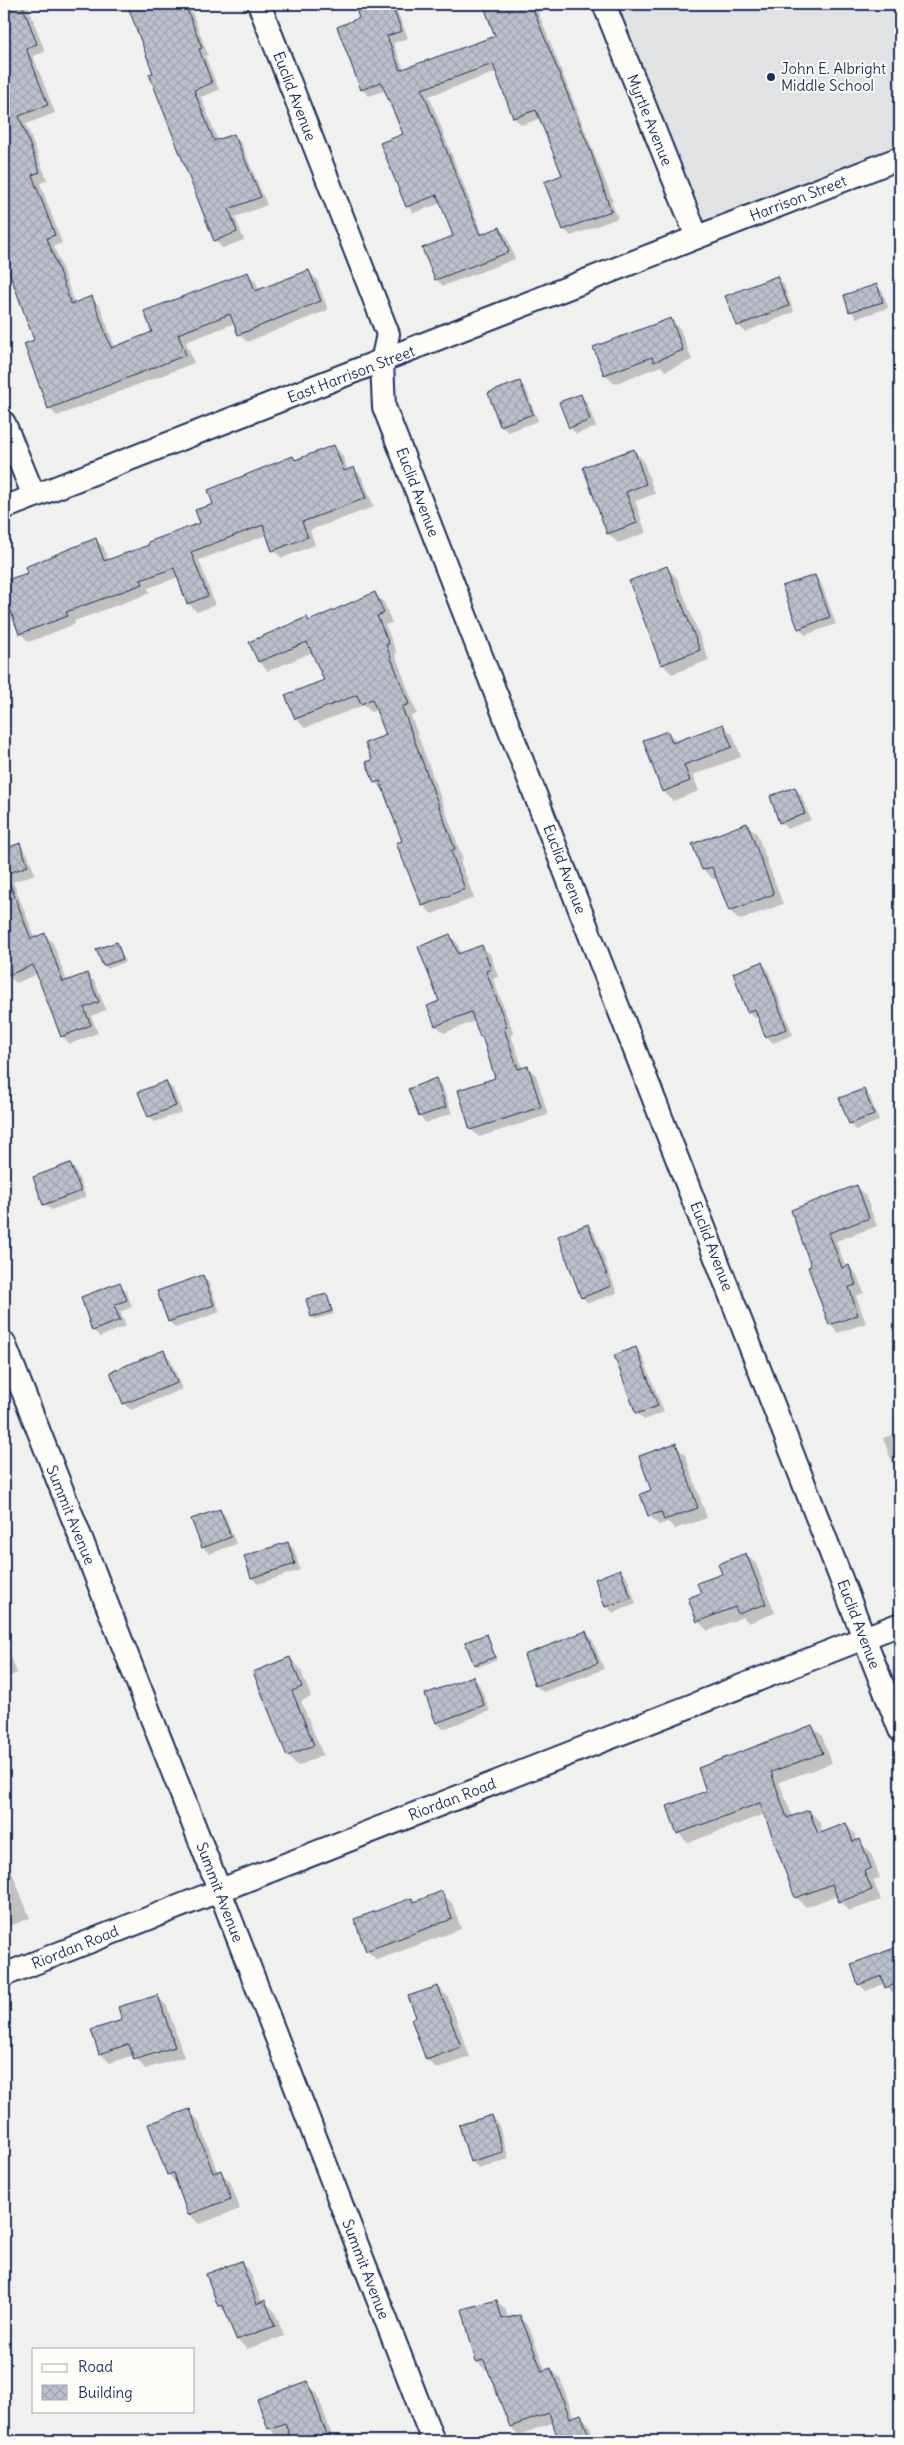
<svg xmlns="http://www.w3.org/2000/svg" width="904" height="2445" font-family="Delius,sans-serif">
<defs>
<pattern id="building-cross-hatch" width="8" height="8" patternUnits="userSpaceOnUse" patternTransform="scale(1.25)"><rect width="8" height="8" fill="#bbc0ca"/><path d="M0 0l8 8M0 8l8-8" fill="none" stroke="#a0a5b0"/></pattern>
</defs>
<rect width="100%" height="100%" fill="#f0f0ee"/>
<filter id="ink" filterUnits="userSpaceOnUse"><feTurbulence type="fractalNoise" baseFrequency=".02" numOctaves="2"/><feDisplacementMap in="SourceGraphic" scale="10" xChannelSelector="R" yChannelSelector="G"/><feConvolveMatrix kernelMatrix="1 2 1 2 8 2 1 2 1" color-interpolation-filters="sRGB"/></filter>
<g filter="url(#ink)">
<!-- built -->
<path fill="#e0e2e3" d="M613,4h287v147l-198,75z"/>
<!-- shadow -->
<g fill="#0003">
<path d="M4,4h21l3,2 17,46 -12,4 22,57 -29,11 21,56 -7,3 22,60 -8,3 21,58 16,-6 9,8 15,42 39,-15 94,-60 8,9 3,8 50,-18 8,8 11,30 -81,32 -8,-8 -4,-11 -49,19 8,21 -137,53 -8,-8 -13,-67 -32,-98v-175l3,-1 -3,-8z"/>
<path d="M128,4h61l19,51 -3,1 14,34 -18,7 17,44 16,-6 7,8 26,62 -32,12 9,23 -22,8 -7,-8z"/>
<path d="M355,4h39l14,34 -15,5 11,27 93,-33 -12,-32 -7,3 -4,-4h61l78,197 -2,1 7,16 -47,18 -7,-7v-53l-23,-58 -19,7 -8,-7 -17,-46 -68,24 54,139 17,-6 7,7 8,23 -72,27 -7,-7 19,-42 -14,-34 -27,10 -7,-7 -3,-71 -18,-45 -17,6 -7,-7 -1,-70z"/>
<path d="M777,277l6,6 11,29 -49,20 -7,-7z"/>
<path d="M877,286l6,6 5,16 -31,10 -6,-7z"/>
<path d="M671,319l9,10 12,31 -27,11 -4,-5 -47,18 -9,-10z"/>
<path d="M520,383l6,6 12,32 -30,11 -7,-6z"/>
<path d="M580,396l7,6 9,25 -20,7 -6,-7z"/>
<path d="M334,446l8,9 6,16 6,-3 8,9 12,30 -64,23 5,15 -33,13 -9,-8 -6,-15 -68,25 16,45 -18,7 -9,-9 -9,-26 -31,11 2,5 -76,28 1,3 -46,18 -8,-8 -17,-45v-6l25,-10 66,-34 9,9 4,12 94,-36 13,-20 78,-46 3,3z"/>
<path d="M633,450l10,10 12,34 -20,7 11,32 -28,10 -10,-10z"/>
<path d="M667,568l10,10 32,82 -37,14 -10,-10 -32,-82z"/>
<path d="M814,576l7,7 15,41 -31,11 -6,-7z"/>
<path d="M375,594l9,9 8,20 -7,2 12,28 -2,1 22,60 -6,2 52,143 -3,1 14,38 -42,16 -9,-9 -19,-64 -19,-49 -9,-9 -8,-20 5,-3 14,-24 -10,-26 -6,2 -7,-7 -59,23 -9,-9 -9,-24 38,-14 -12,-29 -45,19 -9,-9 48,-44 3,3z"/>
<path d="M723,725l10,10 8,22 -48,18 6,16 -26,10 -10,-10 4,-59 10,10z"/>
<path d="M795,788l6,7 10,25 -24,9 -6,-7z"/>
<path d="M747,824l10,10 26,70 -43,16 -10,-9 -13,-33 -4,1 -10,-9z"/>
<path d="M19,845l8,8 8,21 -22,8 22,56 10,-3 8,8 14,38 20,-7 8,8 11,28 -15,6 7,17 -28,11 -8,-8 -25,-62 -21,9 -8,-8 -4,-11v-114z"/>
<path d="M450,936l8,8 3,10 21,-7 8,7 8,23 -5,2 21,55 -3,1 12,34 5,-1 8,7 12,40 -69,22 -8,-8 26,-50 -13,-40 -9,-18 -31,12 -8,-8z"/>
<path d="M117,943l8,19 -18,7 -9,-19z"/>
<path d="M762,963l6,7 25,65 -20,8 -7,-7 -7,-20 -4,2 -7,-7z"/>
<path d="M436,1080l6,6 10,27 -26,10 -6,-7z"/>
<path d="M166,1083l7,6 9,23 -27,10 -6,-6z"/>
<path d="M864,1090l6,7 9,24 -23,9 -6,-6z"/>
<path d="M70,1164l6,7 10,26 -35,13 -6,-6z"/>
<path d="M857,1187l8,8 12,31 -41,15 10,27 3,-1 8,8 7,18 -8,3 10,27 -28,10 -8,-9 -17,-57 -21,-56z"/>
<path d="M588,1226l6,6 23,61 -29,10 -6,-6z"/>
<path d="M203,1276l6,7 11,29 -45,16 -6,-7z"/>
<path d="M119,1284l7,6 6,17 -12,5 6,14 -26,11 -7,-7z"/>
<path d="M326,1295l8,19 -19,5 -3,-3z"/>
<path d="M635,1348l7,7 22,57 -20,8 -7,-7z"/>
<path d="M163,1352l7,6 12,31 -51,21 -7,-6z"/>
<path d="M900,1432v51l-17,-45z"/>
<path d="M675,1445l10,10 22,63 -32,11 -7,-7 -9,3 -10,-10 3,-24z"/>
<path d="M220,1510l6,7 10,27 -27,10 -6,-7z"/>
<path d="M287,1543l7,6 6,21 -42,14 -6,-6 -7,-21z"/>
<path d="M746,1554l10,10 19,49 -26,10 -6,-6 -35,14 -10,-10 5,-27z"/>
<path d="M620,1571l7,6 9,27 -23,9 -7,-7z"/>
<path d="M4,1625l3,9 -3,2z"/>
<path d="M586,1633l6,6 12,30 -61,23 -7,-6z"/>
<path d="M486,1635l11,25 -19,7 -3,-3z"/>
<path d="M4,1638l13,35 -13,6z"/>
<path d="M290,1658l10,10 11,29 -10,4 22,54 -25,11 -10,-10 -34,-83z"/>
<path d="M473,1677l6,7 11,27 -47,18 -6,-6z"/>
<path d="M812,1726l10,10 10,27 -53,19 14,36 16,-7 10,10 4,12 23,-8 9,9 3,8 12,9 10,27 -7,2 8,20 -32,11 -9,-10 -2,-6 -32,12 -10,-10 -31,-83 -77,29 -10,-10 30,-41z"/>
<path d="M4,1852l26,66 -23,9 -3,-3z"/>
<path d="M442,1893l10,10 9,26 -84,31 -10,-9 -11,-31 56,-21 3,4z"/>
<path d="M897,1949l3,3v38l-7,3 -8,-10 -19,8 -7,-7z"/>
<path d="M438,1987l10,10 22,60 -33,12 -10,-9 -10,-42z"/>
<path d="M157,1996l10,10 17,51 -39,12 -11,-14 -24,8 -10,-10 24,-32z"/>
<path d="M189,2111l10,10 19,52 2,-1 10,9 10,28 -41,15 -10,-10 -12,-30 -9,-10z"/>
<path d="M492,2117l6,6 11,36 -31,9 -6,-7z"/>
<path d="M240,2262l10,10 12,31 3,-1 10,10 9,24 -37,13 -10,-9 -9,-25 -9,-9 -12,-32z"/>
<path d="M497,2301l9,9 2,9 11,-3 9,9 18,46 5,-2 9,9 14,40 6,-2 9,8 6,17h-35l-6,-19 -35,13 -8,-8 -22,-58 -3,1 -9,-8z"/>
<path d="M307,2383l10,10 17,48h-41l-3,-7 -11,4 -10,-10z"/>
</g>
<!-- building -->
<g fill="url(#building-cross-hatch)" stroke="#1b2f5e">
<path d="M4,4h18l15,40 -11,4 22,57 -29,11 21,56 -8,3 23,60 -8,3 24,66 21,-8 19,52 41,-16 -8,-21 104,-39 7,19 54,-21 12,31 -83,34 -8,-21 -52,20 8,21 -138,54 -24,-65 10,-4 -27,-74 3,-1 -6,-18z"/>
<path d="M127,4h58l17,44 -3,1 13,34 -18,7 20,51 20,-7 27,63 -32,12 8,23 -23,9 -65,-167 4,-1z"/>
<path d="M354,4h37l11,27 -15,5 13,34 95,-34 -12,-32h48l60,148 20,59 -48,19 -19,-48 18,-7 -26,-65 -23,8 -20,-54 -71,25 58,146 20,-8 9,25 -74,28 -13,-32 31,-12 -16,-41 -31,12 -26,-64 23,-9 -22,-52 -20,8 -24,-63 22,-9z"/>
<path d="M777,276l12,30 -52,20 -12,-30z"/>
<path d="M877,284l6,18 -34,10 -5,-17z"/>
<path d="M671,318l12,32 -29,12 -2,-5 -48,18 -11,-28z"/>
<path d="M520,381l13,33 -33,12 -12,-33z"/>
<path d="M581,394l9,26 -21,8 -10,-26z"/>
<path d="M334,445l10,26 10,-4 12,31 -64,24 6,15 -36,14 -9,-26 -72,27 17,44 -21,8 -13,-36 -33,12 2,4 -77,28 2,4 -49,18 -15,-41v-12l23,-8 -2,-6 71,-29 8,23 45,-16 -1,-3 52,-19 -5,-13 18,-6 -5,-14 85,-34 2,4z"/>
<path d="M634,449l12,35 -20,8 11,31 -30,11 -24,-67z"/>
<path d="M667,566l33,84 -39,15 -32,-84z"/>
<path d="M815,575l15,42 -32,12 -16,-43z"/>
<path d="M375,592l9,21 -7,3 12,28 -3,1 23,59 -7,3 53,142 -4,2 14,38 -43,17 -26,-63 6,-2 -22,-60 -6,2 -8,-21 6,-2 -7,-17 21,-8 -14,-36 -11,5 -4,-9 -62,24 -10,-24 39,-15 -17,-38 -49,20 -9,-20 58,-25 2,4z"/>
<path d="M723,724l9,23 -48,18 6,16 -28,11 -19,-52 25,-9 4,12z"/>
<path d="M795,787l10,27 -26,9 -9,-27z"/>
<path d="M747,823l27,71 -45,17 -17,-44 -10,3 -10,-26z"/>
<path d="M20,843l8,23 -22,8 25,65 14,-6 18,49 24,-9 12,29 -15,6 7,17 -30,12 -28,-72 -29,12v-128z"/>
<path d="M450,934l8,20 24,-9 9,24 -5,2 21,56 -3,1 14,41 10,-3 13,41 -71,23 -12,-40 37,-12 -13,-42 -2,1 -9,-25 -36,14 -8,-20 12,-5 -21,-54z"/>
<path d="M117,942l6,17 -20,7 -7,-17z"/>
<path d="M762,962l25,67 -22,8 -10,-28 -8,3 -14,-39z"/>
<path d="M436,1078l10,29 -27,10 -11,-28z"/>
<path d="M166,1081l10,25 -28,11 -10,-25z"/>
<path d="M864,1089l10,26 -25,9 -10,-26z"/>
<path d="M70,1163l11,28 -38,14 -10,-28z"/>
<path d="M857,1185l12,33 -40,15 13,35 7,-3 7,20 -7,2 9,28 -29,10 -21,-58 3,-1 -20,-56z"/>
<path d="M588,1224l23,62 -30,12 -23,-62z"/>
<path d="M203,1275l11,30 -46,17 -11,-31z"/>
<path d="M120,1282l7,18 -13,5 6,15 -28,11 -11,-34z"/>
<path d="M327,1294l5,17 -21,6 -5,-18z"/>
<path d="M636,1347l22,59 -22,8 -22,-59z"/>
<path d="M164,1350l13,33 -54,21 -13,-32z"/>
<path d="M676,1443l22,65 -34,12 -3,-8 -13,4 -8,-22 11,-4 -12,-34z"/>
<path d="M220,1509l11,28 -29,11 -11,-29z"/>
<path d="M288,1542l7,22 -44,14 -7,-22z"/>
<path d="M746,1553l20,51 -28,10 -3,-7 -38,15 -9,-24 13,-5 -4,-10 25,-9 -4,-10z"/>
<path d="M620,1569l11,29 -26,9 -10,-28z"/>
<path d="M586,1631l12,32 -63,23 -11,-31z"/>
<path d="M487,1634l8,23 -21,8 -9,-23z"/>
<path d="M290,1657l12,30 -10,4 22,54 -27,11 -34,-84z"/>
<path d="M473,1676l11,29 -48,18 -11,-29z"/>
<path d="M812,1725l11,28 -52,19 16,46 22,-8 9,24 28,-11 7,19 7,-3 11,29 -7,3 8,19 -33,12 -7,-18 -37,14 -35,-95 -83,31 -10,-28 39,-15 -8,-23z"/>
<path d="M442,1891l10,28 -86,32 -12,-32 58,-21 2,4z"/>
<path d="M900,1946v36l-15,6 -4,-12 -23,9 -7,-21z"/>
<path d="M438,1986l23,61 -35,13 -15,-41 5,-2 -8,-21z"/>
<path d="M158,1995l17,52 -41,13 -5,-16 -30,10 -8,-24 31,-10 -4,-13z"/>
<path d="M190,2109l23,64 8,-3 10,29 -43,16 -15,-42 -6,2 -19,-51z"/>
<path d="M492,2115l11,37 -33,10 -11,-37z"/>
<path d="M241,2261l16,43 8,-4 10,26 -39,14 -13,-35 -5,1 -12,-32z"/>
<path d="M497,2300l5,19 18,-4 22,56 9,-3 19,50 11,-4 10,27h-32l-10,-28 -39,14 -26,-67 -8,2 -14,-53z"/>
<path d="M308,2381l21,60h-38l-6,-18 -17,6 -11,-30z"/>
</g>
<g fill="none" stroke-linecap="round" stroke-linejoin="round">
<defs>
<g id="street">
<path d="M259,4l129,330 -6,28 2,45 516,1323"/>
<path d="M604,4l93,233"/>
<path d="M4,423l30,73"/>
<path d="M4,508l896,-350"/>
<path d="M4,1343l215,546 214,552"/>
<path d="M4,1975l896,-351"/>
</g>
</defs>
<!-- street casing -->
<use href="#street" stroke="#1b2f5e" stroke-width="26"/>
<!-- street -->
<use href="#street" stroke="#fdfcf7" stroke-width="22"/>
</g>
</g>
<!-- markers -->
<circle fill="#1b2f5e" stroke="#fdfcf7" stroke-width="2" cx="771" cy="77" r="5"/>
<g text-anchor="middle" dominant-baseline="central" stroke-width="4" stroke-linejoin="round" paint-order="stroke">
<!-- poi labels -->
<g font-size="15" fill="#1b2f5e" stroke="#fdfcf7" text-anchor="start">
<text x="781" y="68">John E. Albright<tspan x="781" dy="17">Middle School</tspan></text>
</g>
<!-- street labels -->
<g font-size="15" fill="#1b2f5e" stroke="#fdfcf7">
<text transform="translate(295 96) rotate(69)">Euclid Avenue</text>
<text transform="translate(650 120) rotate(68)">Myrtle Avenue</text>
<text transform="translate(798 198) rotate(-21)">Harrison Street</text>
<text transform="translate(351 374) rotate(-21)">East Harrison Street</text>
<text transform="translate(418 492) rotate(69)">Euclid Avenue</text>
<text transform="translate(565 869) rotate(69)">Euclid Avenue</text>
<text transform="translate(712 1246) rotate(69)">Euclid Avenue</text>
<text transform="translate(71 1515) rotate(68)">Summit Avenue</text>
<text transform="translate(859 1624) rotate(69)">Euclid Avenue</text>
<text transform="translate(452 1799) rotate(-21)">Riordan Road</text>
<text transform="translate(220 1892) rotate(69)">Summit Avenue</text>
<text transform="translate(75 1947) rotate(-22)">Riordan Road</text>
<text transform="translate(366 2269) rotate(69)">Summit Avenue</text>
</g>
</g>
<!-- margin -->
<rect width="904" height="2445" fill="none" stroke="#fdfcf7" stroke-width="20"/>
<rect x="10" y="10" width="884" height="2425" fill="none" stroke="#1b2f5e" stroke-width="2" filter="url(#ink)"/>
<!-- legend -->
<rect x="32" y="2348" width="162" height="65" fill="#fdfcf7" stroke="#a3aaba"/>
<rect x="42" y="2364" width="25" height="8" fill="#fdfcf7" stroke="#a3aaba"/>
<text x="78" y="2372" font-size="15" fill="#1b2f5e">Road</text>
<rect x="42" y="2385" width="25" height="15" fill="url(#building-cross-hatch)" stroke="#a3aaba"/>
<text x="78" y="2398" font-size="15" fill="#1b2f5e">Building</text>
</svg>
